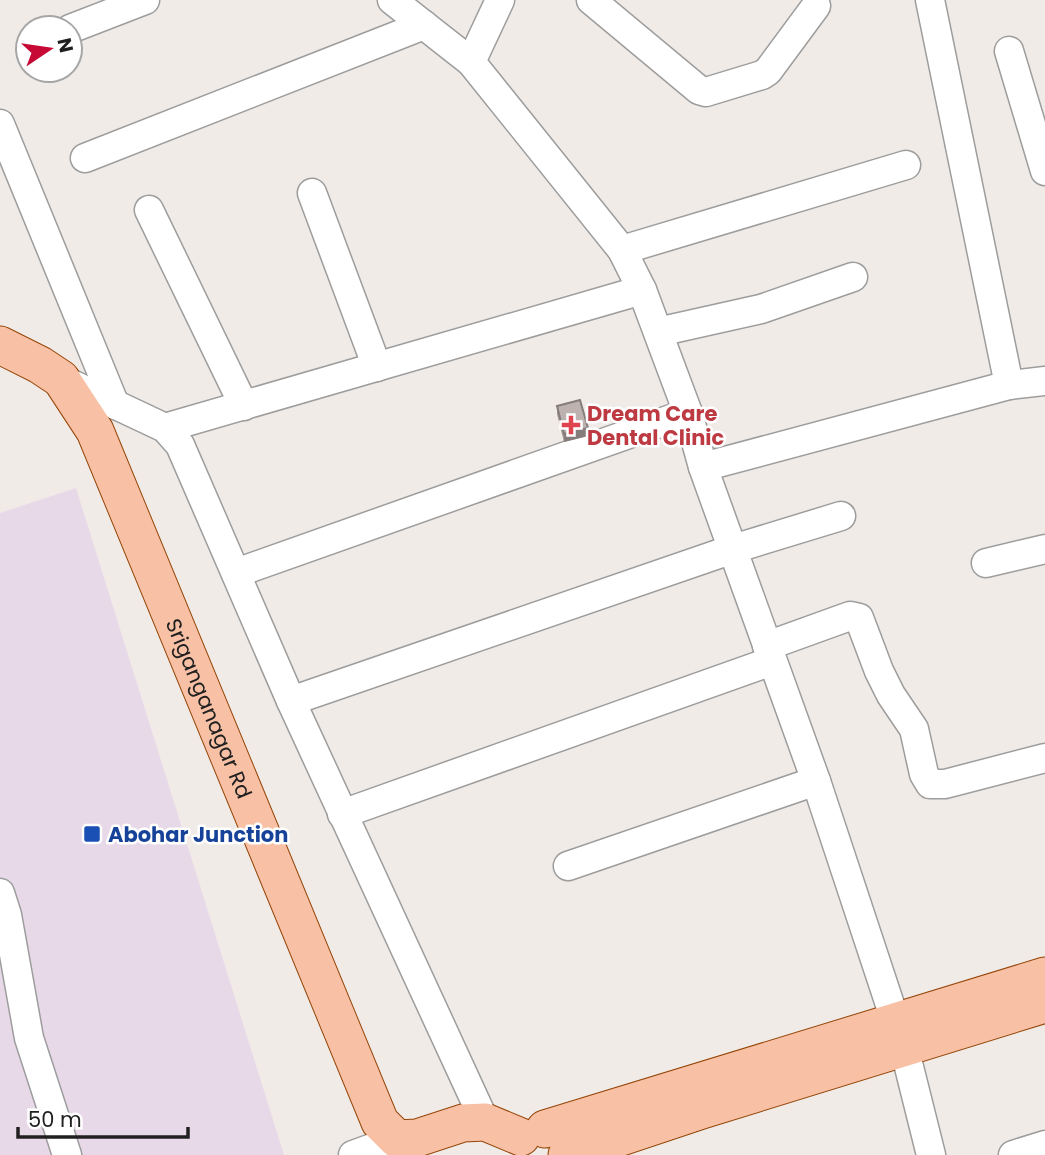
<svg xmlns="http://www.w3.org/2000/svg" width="1045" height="1155" font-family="Poppins,sans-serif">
<rect width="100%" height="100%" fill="#f0ebe7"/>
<!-- industrial -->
<path fill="#e8d9e9" d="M76,488l208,667h-284v-642z"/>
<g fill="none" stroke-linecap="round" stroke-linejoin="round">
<defs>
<g id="minor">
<path d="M392,0l79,62 151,188 20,40 46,123 15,54 113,314 88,266 27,108"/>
<path d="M591,0l108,90 7,2 56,-17 6,-4 48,-65"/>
<path d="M930,0l79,385"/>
<path d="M70,29l75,-29"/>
<path d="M1009,51l36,120"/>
<path d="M471,62l29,-62"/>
<path d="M0,124l115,281"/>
<path d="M85,158l339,-133"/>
<path d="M312,193l65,174"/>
<path d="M149,210l95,196"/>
<path d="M622,250l284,-85"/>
<path d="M658,332l103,-23 92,-32"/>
<path d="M61,379l104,49 15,17 111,256 194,421"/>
<path d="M165,428l477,-138"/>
<path d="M703,467l306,-82 36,-4"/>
<path d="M986,563l59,-14"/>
<path d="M236,573l452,-160"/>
<path d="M767,646l83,-30 9,2 20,53 12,24 23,34 10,45 6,10h15l100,-26"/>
<path d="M291,701l442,-152 108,-33"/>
<path d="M342,814l430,-153"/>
<path d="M568,866l248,-85"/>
<path d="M0,893l7,22 22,123 38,117"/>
<path d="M353,1155l44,-16"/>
<path d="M1013,1155l32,-10"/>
</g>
<g id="major">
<path id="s1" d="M0,345l40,20 21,14 34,52 285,691 17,17 20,-1 46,-15 22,-1 36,15"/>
<path d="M545,1129l500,-153"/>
<path d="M567,1155l135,-45 343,-106"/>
</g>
</defs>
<!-- minor casing -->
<use href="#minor" stroke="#9d9d9d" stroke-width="31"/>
<!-- major casing -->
<use href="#major" stroke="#954507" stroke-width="39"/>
<!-- minor -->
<use href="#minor" stroke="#fff" stroke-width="28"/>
<!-- major -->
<use href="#major" stroke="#f8c0a4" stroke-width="37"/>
</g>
<!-- wall -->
<path fill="#a39997" d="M557,406l31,30 -24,6 -7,-28z"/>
<!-- shaded-wall -->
<path fill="#847d7b" d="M588,428v8l-24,6v-8z"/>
<!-- building -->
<path fill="#bdb2b0" stroke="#847d7b" stroke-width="2" d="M580,400l8,28 -24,6 -7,-28z"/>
<!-- markers -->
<path fill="#e0444e" stroke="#fff" stroke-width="2.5" d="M567.5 414.5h7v7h7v7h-7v7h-7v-7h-7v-7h7z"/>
<rect fill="#1a4fb4" stroke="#fff" stroke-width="2.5" x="83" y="825" width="18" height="18" rx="3.5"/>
<g text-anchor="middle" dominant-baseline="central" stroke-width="5" stroke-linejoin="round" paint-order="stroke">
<!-- health labels -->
<g font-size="21" font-weight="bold" fill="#be3a42" stroke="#fff" text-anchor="start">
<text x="587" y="413">Dream Care<tspan x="587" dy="24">Dental Clinic</tspan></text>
</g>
<!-- street labels -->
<g font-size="21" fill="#202020" stroke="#fff">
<text stroke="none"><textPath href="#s1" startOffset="432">Sriganganagar Rd</textPath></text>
</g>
<!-- transit labels -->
<g font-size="21" font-weight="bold" fill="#164399" stroke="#fff" text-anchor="start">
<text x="108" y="834">Abohar Junction</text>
</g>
</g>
<!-- north arrow -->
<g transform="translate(49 49) rotate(77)"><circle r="33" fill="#ffffff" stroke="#a6a6a6" stroke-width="2"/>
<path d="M0-5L12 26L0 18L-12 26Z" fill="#c60935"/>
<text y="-10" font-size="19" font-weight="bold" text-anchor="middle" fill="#202020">N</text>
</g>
<!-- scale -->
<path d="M18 1127v10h170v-10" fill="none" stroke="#202020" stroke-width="3.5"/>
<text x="28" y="1127" font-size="21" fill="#202020" stroke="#ffffff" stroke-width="5" paint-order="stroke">50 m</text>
</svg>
